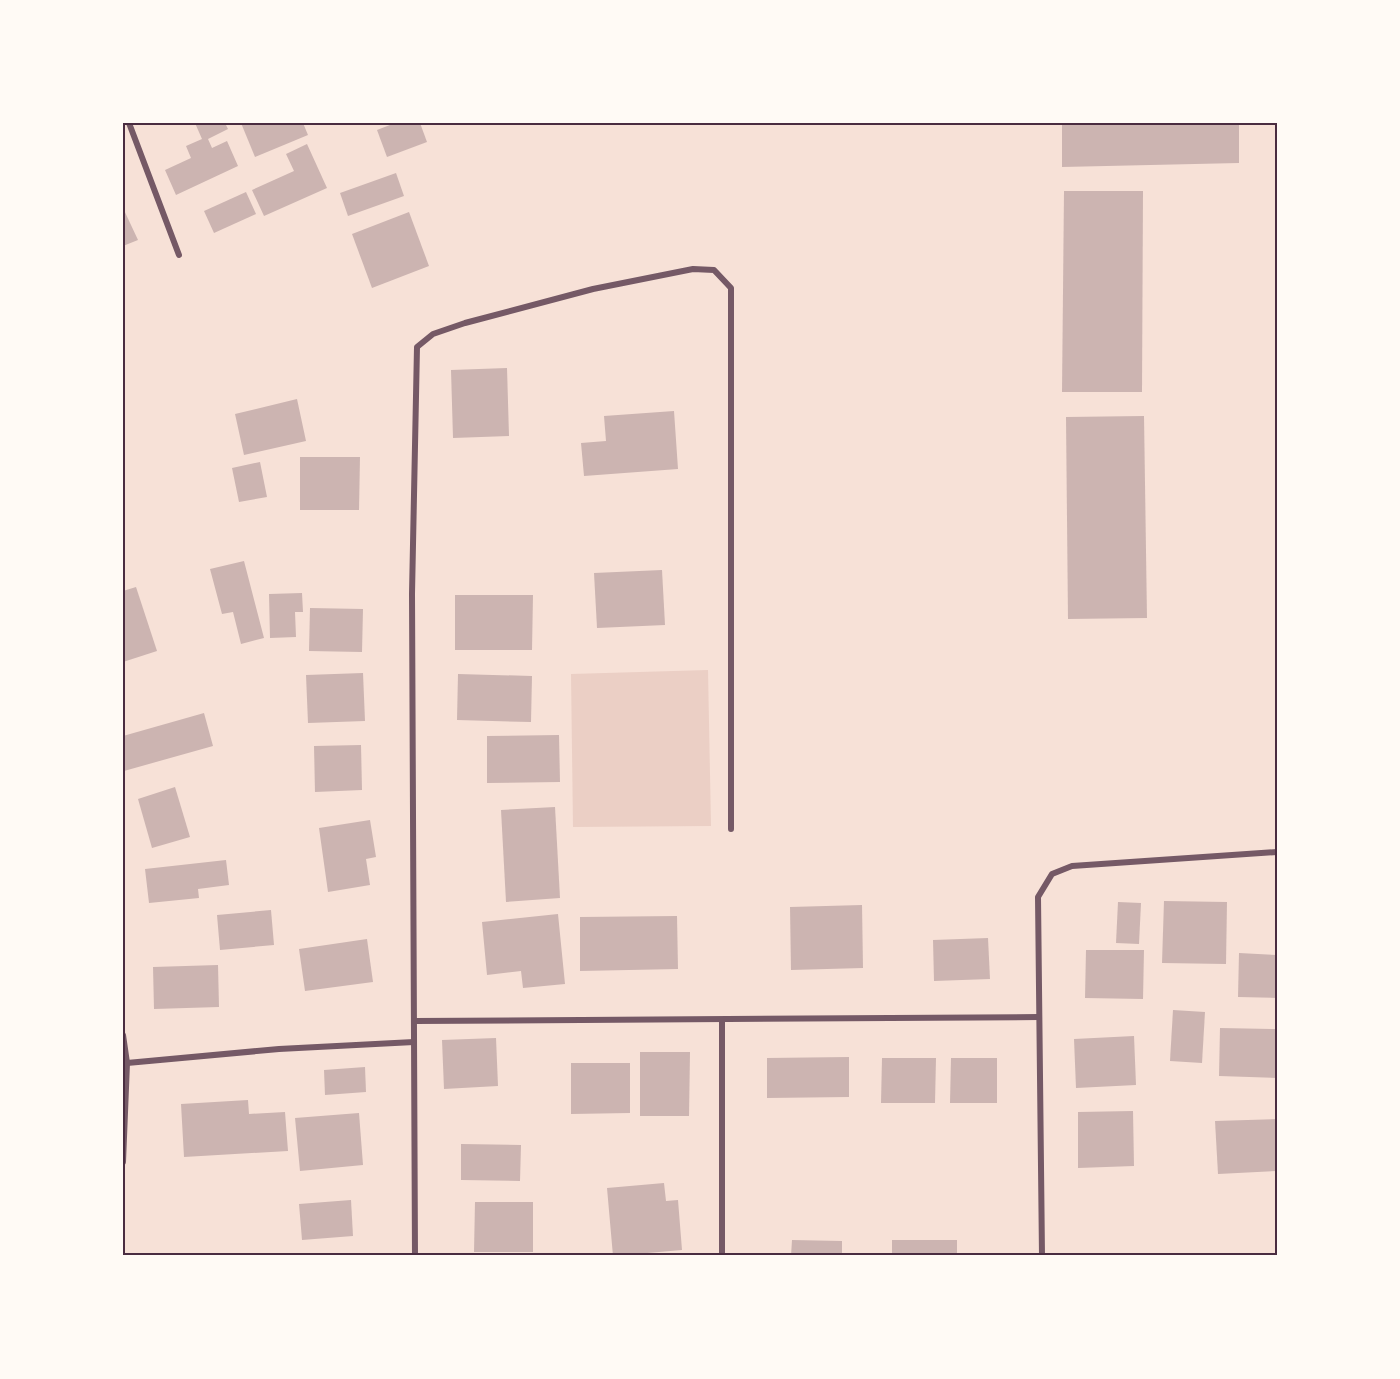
<svg xmlns="http://www.w3.org/2000/svg" width="1400" height="1379" font-family="'PT Sans',sans-serif">
<rect width="100%" height="100%" fill="#f7e1d7"/>
<!-- green -->
<path fill="#ebcfc5" d="M708,670l3,156 -138,1 -2,-153z"/>
<!-- building -->
<g fill="#ccb4b1">
<path d="M195,123h30l3,6 -20,10 4,9 15,-7 11,25 -62,29 -11,-25 26,-12 -5,-12 16,-7z"/>
<path d="M241,123h62l5,12 -53,22z"/>
<path d="M395,123h25l7,19 -40,15 -10,-27z"/>
<path d="M1062,123h177v40l-177,4z"/>
<path d="M307,144l20,44 -63,28 -12,-26 42,-19 -8,-17z"/>
<path d="M396,173l8,23 -56,20 -8,-23z"/>
<path d="M1064,191h79l-1,201h-80z"/>
<path d="M246,192l10,22 -42,19 -10,-22z"/>
<path d="M123,208l15,32 -15,6z"/>
<path d="M409,212l20,54 -57,22 -20,-54z"/>
<path d="M507,368l2,68 -56,2 -2,-68z"/>
<path d="M297,399l9,42 -62,14 -9,-41z"/>
<path d="M674,411l4,58 -94,7 -3,-33 25,-2 -2,-25z"/>
<path d="M1144,416l3,202 -79,1 -2,-202z"/>
<path d="M300,457h60l-1,53h-59z"/>
<path d="M260,462l7,35 -28,5 -7,-34z"/>
<path d="M244,561l20,77 -23,6 -8,-32 -11,2 -12,-45z"/>
<path d="M662,570l3,55 -68,3 -3,-55z"/>
<path d="M136,587l21,64 -34,11v-71z"/>
<path d="M302,593l1,19h-8l1,25 -26,1 -1,-44z"/>
<path d="M455,595h78l-1,55h-77z"/>
<path d="M310,608l53,1 -1,43 -53,-1z"/>
<path d="M363,673l2,48 -57,2 -2,-48z"/>
<path d="M458,674l74,2 -1,46 -74,-2z"/>
<path d="M204,713l9,33 -89,25 -1,-35z"/>
<path d="M559,735l1,47 -73,1v-47z"/>
<path d="M361,745l1,45 -47,2 -1,-46z"/>
<path d="M175,787l15,50 -38,11 -14,-49z"/>
<path d="M555,807l5,91 -54,4 -5,-92z"/>
<path d="M370,820l6,37 -10,2 4,26 -42,7 -9,-64z"/>
<path d="M226,860l3,25 -31,4 1,9 -50,5 -4,-34z"/>
<path d="M1164,901l63,1 -1,62 -64,-1z"/>
<path d="M1118,902l23,1 -2,41 -23,-1z"/>
<path d="M862,905l1,63 -72,2 -1,-63z"/>
<path d="M271,910l3,35 -54,5 -3,-35z"/>
<path d="M558,914l7,70 -42,4 -2,-17 -34,4 -5,-53z"/>
<path d="M677,916l1,53 -98,2v-54z"/>
<path d="M988,938l2,41 -56,2 -1,-41z"/>
<path d="M367,939l6,43 -68,9 -6,-42z"/>
<path d="M1086,950h58l-1,49 -58,-1z"/>
<path d="M1239,953l38,2v43l-39,-1z"/>
<path d="M218,965l1,42 -65,2 -1,-42z"/>
<path d="M1173,1010l32,2 -3,51 -32,-2z"/>
<path d="M1220,1028l57,1v49l-58,-2z"/>
<path d="M1134,1036l2,49 -60,3 -2,-49z"/>
<path d="M496,1038l2,48 -54,3 -2,-49z"/>
<path d="M640,1052h50l-1,64h-49z"/>
<path d="M849,1057v40l-82,1v-40z"/>
<path d="M882,1058h54l-1,45h-54z"/>
<path d="M951,1058h46v45h-47z"/>
<path d="M571,1063h59v50l-59,1z"/>
<path d="M365,1067l1,25 -41,3 -1,-25z"/>
<path d="M248,1100l1,14 36,-2 3,39 -104,6 -3,-53z"/>
<path d="M1133,1111l1,55 -56,2v-56z"/>
<path d="M359,1113l4,52 -63,6 -5,-53z"/>
<path d="M1277,1119v52l-59,3 -3,-53z"/>
<path d="M461,1144l60,1 -1,36 -59,-1z"/>
<path d="M664,1183l2,18 12,-1 4,50 -69,6 -6,-68z"/>
<path d="M351,1200l2,36 -51,4 -3,-36z"/>
<path d="M475,1202h58v50h-59z"/>
<path d="M792,1240l50,1v15h-51z"/>
<rect x="892" y="1240" width="65" height="16"/>
</g>
<g fill="none" stroke-linecap="round" stroke-linejoin="round">
<!-- minor -->
<g stroke="#755966" stroke-width="6">
<path d="M129,123l50,132"/>
<path d="M722,1020v236"/>
<path d="M415,1021l624,-4"/>
<path d="M123,1035l4,28 -4,99"/>
<path d="M127,1063l152,-14 135,-7"/>
<path d="M415,1256l-3,-662 5,-247 16,-13 32,-11 128,-34 100,-20 21,1 17,18v541"/>
<path d="M1042,1256l-4,-359 14,-23 20,-8 205,-14"/>
</g>
</g>
<!-- border -->
<rect width="1400" height="1379" fill="none" stroke="#fffaf5" stroke-width="249"/>
<rect x="124" y="124" width="1152" height="1130" fill="none" stroke="#4a2c40" stroke-width="2"/>
</svg>
